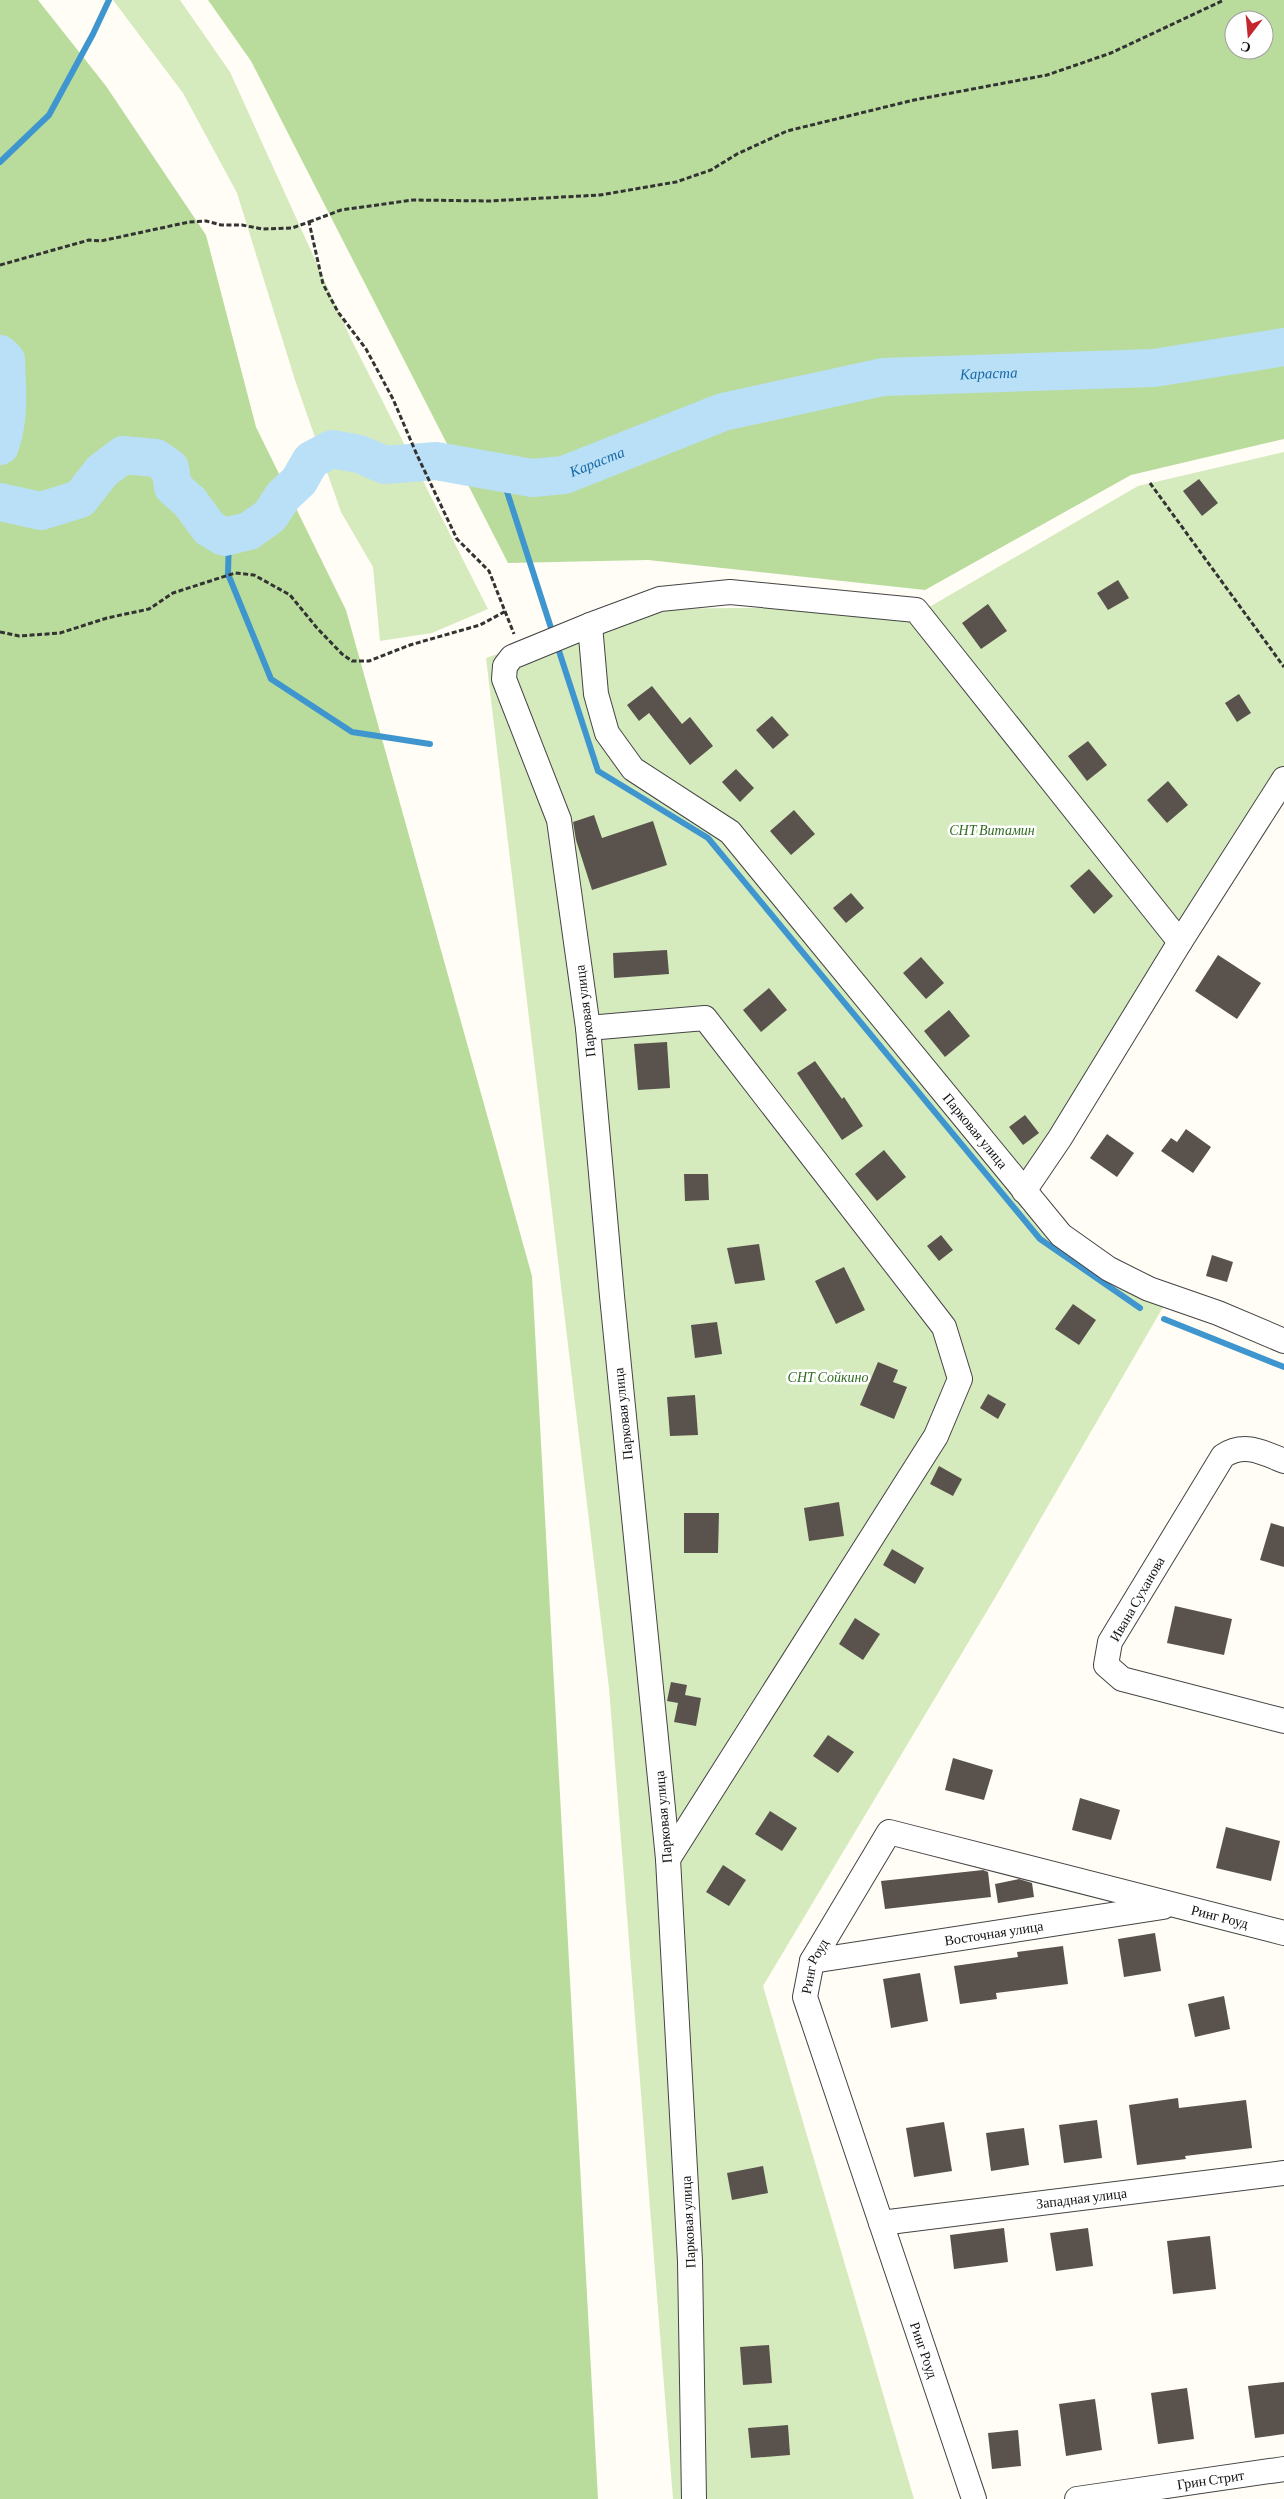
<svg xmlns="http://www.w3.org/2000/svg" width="1284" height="2499" font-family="'Crimson Pro',serif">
<rect width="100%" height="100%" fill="#fffdf5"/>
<!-- green -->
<g fill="#d5ebbd">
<path d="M113,0h67l50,72 122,269 136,268 -56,24 -52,8 -7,-74 -32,-55 -46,-132 -58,-187 -54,-100z"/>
<path d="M1284,452v345l-132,215 -131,197 142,98 -167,289 -233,390 151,513h-241l-64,-811 -123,-1030 143,-49 302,-3 207,-120z"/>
</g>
<!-- forest -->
<g fill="#b9dc9c" fill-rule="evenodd">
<path d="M0,0h38l68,86 100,149 50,192 90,183 186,666 66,1223h-598z"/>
<path d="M208,0h1076v439l-153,36 -206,115 -277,-30 -140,3 -257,-502zM1234,20h30v30h-30z"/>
</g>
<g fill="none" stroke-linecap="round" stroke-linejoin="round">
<!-- stream -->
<g stroke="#3f96cf" stroke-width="6">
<path d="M0,162l49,-47 44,-81 16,-34"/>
<path d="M501,473l51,158"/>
<path d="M229,536l-1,38 43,105 81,53 78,12"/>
<path d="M558,648l40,123 110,67 332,401 100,69"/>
<path d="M1164,1319l120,48"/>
</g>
<!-- river -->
<g stroke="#b9e0f7" stroke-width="38">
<path d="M0,354l6,6c1,29 4,58 -6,86"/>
<path id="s1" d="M0,502l41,9 39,-12 22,-28 21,-16 33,3 14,10 3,19 17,15 19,26 15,9 25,-6 21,-15 13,-20 16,-15 12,-21 21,-11 27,5 26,11 51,-4 96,17 32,-3 159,-63 160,-35 271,-9 130,-21"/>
</g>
</g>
<!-- building -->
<g fill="#5a524d">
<path d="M1199,479l19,24 -16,13 -19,-25z"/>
<path d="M1118,580l11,18 -21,12 -11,-17z"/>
<path d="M988,604l19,27 -26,18 -19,-26z"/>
<path d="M652,686l30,38 8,-7 23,29 -23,19 -41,-52 -10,8 -12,-16z"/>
<path d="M1239,694l12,19 -14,9 -12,-19z"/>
<path d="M772,716l17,19 -16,14 -17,-19z"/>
<path d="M1088,741l19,24 -20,16 -19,-25z"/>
<path d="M736,769l18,19 -14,14 -18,-20z"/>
<path d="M1168,781l20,24 -21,18 -20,-23z"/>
<path d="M794,810l21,24 -24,21 -21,-24z"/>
<path d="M594,815l8,23 51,-17 14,44 -75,25 -16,-50 -3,-18z"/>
<path d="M1089,869l24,27 -19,18 -24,-28z"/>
<path d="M851,893l13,15 -18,15 -13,-15z"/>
<path d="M667,950l2,24 -55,4 -1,-25z"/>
<path d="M1218,955l43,28 -24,36 -42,-28z"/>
<path d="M921,957l23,26 -18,16 -23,-26z"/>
<path d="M769,988l18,22 -26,22 -18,-22z"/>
<path d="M949,1010l21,26 -25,21 -21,-26z"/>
<path d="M667,1042l3,46 -32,2 -4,-46z"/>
<path d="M815,1061l27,38 2,-2 19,29 -21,14 -45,-67z"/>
<path d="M1025,1115l14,18 -16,12 -14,-18z"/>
<path d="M1186,1129l25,18 -18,26 -32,-22 10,-13 6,4z"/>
<path d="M1107,1134l27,19 -17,24 -27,-19z"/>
<path d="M884,1150l22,27 -29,24 -22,-27z"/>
<path d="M684,1174h24l1,26 -24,1z"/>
<path d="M941,1235l12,15 -14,11 -12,-15z"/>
<path d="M759,1244l6,36 -30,4 -8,-36z"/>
<path d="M1212,1255l21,7 -6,20 -21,-6z"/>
<path d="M844,1267l21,43 -29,14 -21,-43z"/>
<path d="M1073,1304l23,16 -17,25 -24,-16z"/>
<path d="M717,1322l5,32 -27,4 -4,-33z"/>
<path d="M878,1362l20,8 -5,12 14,5 -13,32 -34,-14z"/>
<path d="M988,1394l18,10 -8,15 -18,-11z"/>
<path d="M695,1395l3,40 -28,1 -3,-39z"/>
<path d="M939,1466l23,13 -9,17 -23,-12z"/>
<path d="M839,1502l5,34 -35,5 -5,-33z"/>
<path d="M684,1513h35l-1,40h-34z"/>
<path d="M1271,1523l13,4v40l-24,-7z"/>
<path d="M892,1549l32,19 -9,16 -32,-19z"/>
<path d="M1175,1606l57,13 -8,36 -57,-12z"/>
<path d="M855,1618l25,16 -17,26 -24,-16z"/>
<path d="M671,1682l16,3 -2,10 16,3 -5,28 -22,-4 4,-19 -11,-2z"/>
<path d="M828,1735l26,17 -16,21 -25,-17z"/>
<path d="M953,1758l40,12 -9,30 -39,-10z"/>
<path d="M1080,1798l40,12 -9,30 -39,-10z"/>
<path d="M770,1811l27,17 -15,23 -27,-17z"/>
<path d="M1226,1827l54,14 -9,40 -55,-13z"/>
<path d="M723,1865l23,15 -17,26 -23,-14z"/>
<path d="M983,1870l5,2 3,25 -106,12 -4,-28z"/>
<path d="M1019,1879l13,4 2,14 -36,6 -3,-19z"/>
<path d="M1155,1933l6,38 -37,6 -6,-38z"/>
<path d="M1063,1946l5,38 -72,9 1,6 -37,5 -6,-38 64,-9 -1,-5z"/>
<path d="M920,1973l8,48 -37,7 -8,-49z"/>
<path d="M1224,1996l6,33 -35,8 -7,-33z"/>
<path d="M1178,2098l1,10 67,-8 6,48 -67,8 1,3 -49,6 -8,-60z"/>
<path d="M1097,2120l5,38 -38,5 -5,-38z"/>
<path d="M944,2122l8,49 -38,6 -8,-49z"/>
<path d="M1024,2128l5,37 -38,6 -5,-38z"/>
<path d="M763,2166l5,27 -36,7 -5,-27z"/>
<path d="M1004,2228l4,34 -54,7 -4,-34z"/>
<path d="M1088,2228l5,38 -37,5 -6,-38z"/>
<path d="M1210,2236l6,53 -43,5 -6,-53z"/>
<path d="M769,2345l3,38 -29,2 -3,-38z"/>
<path d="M1284,2382v52l-29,4 -7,-52z"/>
<path d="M1187,2388l7,51 -36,5 -7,-51z"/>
<path d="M1095,2399l7,51 -36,6 -7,-52z"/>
<path d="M788,2425l2,30 -39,3 -3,-30z"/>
<path d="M1018,2430l3,36 -29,3 -4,-36z"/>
</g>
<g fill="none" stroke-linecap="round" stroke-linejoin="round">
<defs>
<g id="street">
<path d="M590,625l70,-26 70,-7 186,18 264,332"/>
<path d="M588,1028l117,-10 239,309 16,52 -24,57 -268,423"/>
<path d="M1024,1191l36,-53 120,-196 104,-163"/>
<path d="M1284,1461c-22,-9 -40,-19 -61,-5l-113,186 -4,23 16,14 162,42"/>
<path id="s2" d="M812,1961l351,-54"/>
<path id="s3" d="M881,2223l403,-50"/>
<path id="s4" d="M694,2499l-4,-238 -22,-402 -56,-563 -24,-268 -29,-208 -55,-141 1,-13 7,-9 78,-32 6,69 11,39 26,36 97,63 331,403 48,34 40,20 69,24 66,28"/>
<path id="s5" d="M974,2499l-169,-502 7,-36 77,-129 395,101"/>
<path id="s6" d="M1077,2499l207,-30"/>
</g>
</defs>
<!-- street casing -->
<use href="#street" stroke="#444" stroke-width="26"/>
<!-- path -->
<g stroke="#333" stroke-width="3" stroke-dasharray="5 2.5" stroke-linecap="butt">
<path d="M309,222l32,-12 72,-10 76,1 111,-6 76,-13 35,-12 26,-16 50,-23 127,-31 133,-25 64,-22 113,-53"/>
<path d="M0,265l89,-25 12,1 88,-19 17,-1 15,4h21l20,4 30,-1 17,-6 14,62 15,28 28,37 27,50 24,56 40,84 32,32 25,63"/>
<path d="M1150,483l134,184"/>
<path d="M0,632l19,4 41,-3 47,-15 42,-9 24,-16 62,-20 19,2 36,20 27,33 25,26 10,7h17l41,-16 70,-20 26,-14"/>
</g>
<!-- street -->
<use href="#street" stroke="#fff" stroke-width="24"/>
</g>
<g text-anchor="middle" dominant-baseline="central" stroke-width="5" stroke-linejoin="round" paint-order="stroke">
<!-- park labels -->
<g font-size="14" font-style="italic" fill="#2f6b1f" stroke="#fff">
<text x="992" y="830">СНТ Витамин</text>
<text x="828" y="1377">СНТ Сойкино</text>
</g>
<!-- street labels -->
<g font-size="14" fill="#111" stroke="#fff">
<text transform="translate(585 1011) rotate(-97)">Парковая улица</text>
<text stroke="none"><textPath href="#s4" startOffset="2602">Парковая улица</textPath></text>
<text transform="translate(623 1414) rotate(-96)">Парковая улица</text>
<text transform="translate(1137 1599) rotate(-60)">Ивана Суханова</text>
<text transform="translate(663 1817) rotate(-95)">Парковая улица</text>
<text stroke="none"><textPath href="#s5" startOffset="1058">Ринг Роуд</textPath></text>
<text stroke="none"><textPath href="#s2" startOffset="184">Восточная улица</textPath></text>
<text stroke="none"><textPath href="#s5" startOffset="562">Ринг Роуд</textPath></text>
<text stroke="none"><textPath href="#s3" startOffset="202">Западная улица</textPath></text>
<text transform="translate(688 2222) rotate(-93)">Парковая улица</text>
<text transform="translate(924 2350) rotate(71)">Ринг Роуд</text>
<text stroke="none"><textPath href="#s6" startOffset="135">Грин Стрит</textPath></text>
</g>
<!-- water labels -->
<g font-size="15" font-style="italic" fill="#1768a6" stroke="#fff">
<text stroke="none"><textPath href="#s1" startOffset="1109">Караста</textPath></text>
<text stroke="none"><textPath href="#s1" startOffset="704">Караста</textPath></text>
</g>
</g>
<!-- north arrow -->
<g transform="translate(1249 35) rotate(196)"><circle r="24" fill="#ffffff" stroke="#a0a0a0"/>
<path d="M0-4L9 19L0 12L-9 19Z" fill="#c4262e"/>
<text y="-8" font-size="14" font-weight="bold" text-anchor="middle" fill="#111111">С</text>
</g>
</svg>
